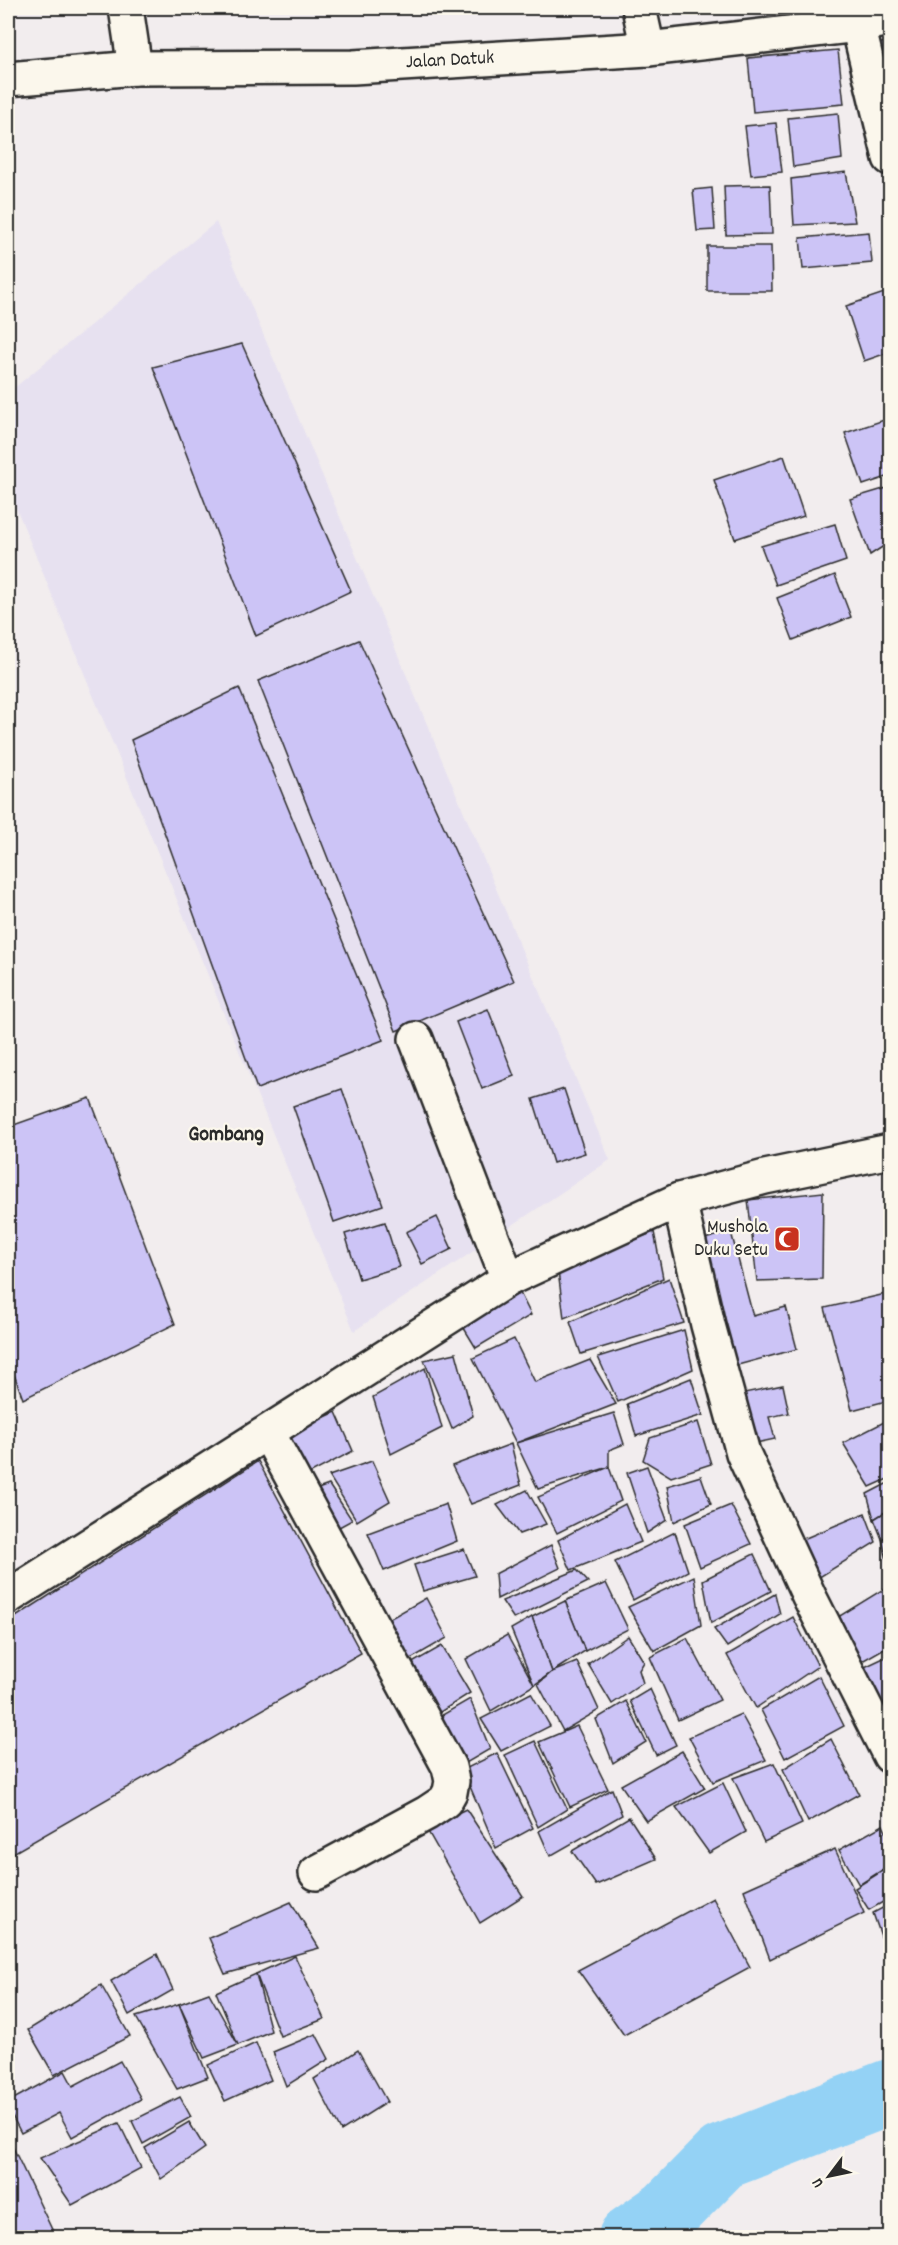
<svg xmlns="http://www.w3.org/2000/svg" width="898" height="2245" font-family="Dekko,sans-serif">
<rect width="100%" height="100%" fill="#f2edee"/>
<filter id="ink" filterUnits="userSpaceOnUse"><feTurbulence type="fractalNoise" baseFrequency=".0167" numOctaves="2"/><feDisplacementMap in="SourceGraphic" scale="12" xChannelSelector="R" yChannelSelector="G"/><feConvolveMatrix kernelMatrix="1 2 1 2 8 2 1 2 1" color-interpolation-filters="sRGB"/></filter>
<g filter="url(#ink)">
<!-- built -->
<path fill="#e7e1f0" d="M216,222l394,938 -256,171 -346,-843v-95z"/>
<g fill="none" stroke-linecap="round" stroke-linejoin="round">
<!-- river -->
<path stroke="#94d2f5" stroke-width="66" d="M631,2238l37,-26 54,-55 168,-65"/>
</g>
<!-- building -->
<g fill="#ccc4f6" stroke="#2b2b2b" stroke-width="1.5">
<path d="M890,41v29l-6,1 -7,-27z"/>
<path d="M838,50l6,54 -91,8 -5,-54z"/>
<path d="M838,113l4,46 -49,8 -5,-49z"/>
<path d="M776,123l6,49 -31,3 -6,-49z"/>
<path d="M846,172l9,50 -61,3 -3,-46z"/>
<path d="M770,185l2,49 -46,1 -2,-49z"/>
<path d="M712,188l3,42 -18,1 -4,-41z"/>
<path d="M869,232l3,31 -69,6 -3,-31z"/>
<path d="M707,246h64l1,45h-65z"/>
<path d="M890,291v61l-26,9 -18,-55z"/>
<path d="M242,344l109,247 -95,45 -103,-269z"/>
<path d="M890,418v58l-27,9 -18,-52z"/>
<path d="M784,456l20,60 -69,23 -21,-59z"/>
<path d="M890,487v55l-20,13 -20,-56z"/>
<path d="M835,524l11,37 -70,24 -15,-39z"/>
<path d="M835,575l16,42 -58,23 -16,-42z"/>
<path d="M359,640l155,341 -118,50 -138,-350z"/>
<path d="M239,688l144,352 -126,49 -126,-349z"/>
<path d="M488,1009l26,67 -32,13 -26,-67z"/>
<path d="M342,1089l41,116 -49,17 -41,-116z"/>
<path d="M564,1089l21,64 -32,10 -20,-64z"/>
<path d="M90,1098l85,226 -152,75 -15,-41v-231z"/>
<path d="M823,1192l-1,87 -65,2 -9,-81z"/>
<path d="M437,1217l15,32 -30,15 -16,-32z"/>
<path d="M385,1222l14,45 -40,12 -14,-45z"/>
<path d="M654,1232l9,46 -99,40 -6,-47z"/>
<path d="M731,1232l22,84 33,-9 11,42 -74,20 -34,-126z"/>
<path d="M669,1278l15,45 -103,31 -11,-32z"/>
<path d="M520,1293l11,22 -55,33 -17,-28z"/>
<path d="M890,1293v107l-38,10 -27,-102z"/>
<path d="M684,1330l9,39 -75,33 -20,-45z"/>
<path d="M514,1339l21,43 55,-22 26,44 -100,39 -43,-85z"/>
<path d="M456,1353l17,63 -21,13 -28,-69z"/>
<path d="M425,1368l17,60 -51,26 -18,-57z"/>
<path d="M691,1378l12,37 -67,21 -9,-32z"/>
<path d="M783,1385l6,28 -20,4 6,22 -24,5 -7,-51z"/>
<path d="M336,1412l17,39 -55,29 -24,-40z"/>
<path d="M614,1413l10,31 -15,6v17l-71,22 -22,-46z"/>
<path d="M890,1419v59l-20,9 -27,-44z"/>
<path d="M698,1422l13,42 -40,13 -28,-17 7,-22z"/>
<path d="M511,1444l10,41 -50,19 -19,-38z"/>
<path d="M258,1461l103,192 -353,203v-234z"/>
<path d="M372,1461l18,40 -33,20 -28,-45z"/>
<path d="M647,1466l20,54 -20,13 -20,-60z"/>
<path d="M609,1467l12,34 -64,32 -19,-36z"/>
<path d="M701,1476l10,28 -37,18 -7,-36z"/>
<path d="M890,1482v27l-16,10 -7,-25z"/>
<path d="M329,1485l23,35 -22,12 -26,-38z"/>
<path d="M527,1490l19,34 -27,10 -22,-29z"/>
<path d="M446,1504l11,37 -73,30 -16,-38z"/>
<path d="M625,1504l16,38 -70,28 -13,-30z"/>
<path d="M731,1505l20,39 -51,23 -15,-43z"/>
<path d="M890,1509v26l-8,4 -8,-20z"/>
<path d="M865,1513l11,29 -58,36 -17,-38z"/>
<path d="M675,1532l13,39 -55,29 -18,-38z"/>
<path d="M890,1535v34l-1,1 -7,-31z"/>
<path d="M551,1545l9,23 -63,31 -2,-25z"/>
<path d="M464,1549l11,27 -52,15 -9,-26z"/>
<path d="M754,1554l17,37 -60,32 -8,-43z"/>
<path d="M577,1570l11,12 -74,37 -12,-18z"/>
<path d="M694,1576l7,49 -47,26 -26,-44z"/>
<path d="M606,1583l22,46 -43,22 -20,-50z"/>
<path d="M890,1585v60l-33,19 -19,-47z"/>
<path d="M775,1594l5,20 -53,33 -13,-18z"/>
<path d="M426,1598l21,40 -50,29 -22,-40z"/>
<path d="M565,1601l20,50 -33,21 -20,-55z"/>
<path d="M532,1617l20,55 -18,13 -23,-56z"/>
<path d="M793,1617l25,49 -62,42 -29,-53z"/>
<path d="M507,1635l27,50 -43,26 -25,-52z"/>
<path d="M628,1636l16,26 -5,8 4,13 -31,21 -24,-40z"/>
<path d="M687,1638l33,62 -42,20 -28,-63z"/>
<path d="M442,1646l28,47 -44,28 -26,-51z"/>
<path d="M890,1655v76l-34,-60z"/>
<path d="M577,1662l22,48 -36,21 -25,-47 14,-12z"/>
<path d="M819,1676l25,50 -59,32 -24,-48z"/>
<path d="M650,1689l26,56 -20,10 -26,-54z"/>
<path d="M531,1693l19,33 -49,25 -20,-32z"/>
<path d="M470,1699l20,50 -36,21 -22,-49z"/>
<path d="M626,1701l20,41 -33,21 -17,-44z"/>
<path d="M741,1714l25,46 -53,22 -24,-45z"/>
<path d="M577,1726l31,63 -38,18 -31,-65z"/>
<path d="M831,1739l28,55 -51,28 -25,-53z"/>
<path d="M535,1741l32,68 -29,18 -33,-72z"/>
<path d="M682,1751l23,37 -59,33 -25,-36z"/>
<path d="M497,1753l36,75 -37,20 -33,-78z"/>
<path d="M774,1763l28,61 -38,18 -31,-64z"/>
<path d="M723,1783l23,49 -37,21 -33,-46z"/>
<path d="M612,1789l10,26 -72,41 -11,-25z"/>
<path d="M466,1809l57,87 -43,27 -54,-95z"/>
<path d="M629,1817l27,42 -60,26 -24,-34z"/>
<path d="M883,1825l7,16v24l-31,20 -20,-35z"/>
<path d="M835,1849l29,64 -94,46 -26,-69z"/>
<path d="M890,1866v32l-21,12 -14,-22z"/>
<path d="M713,1898l37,69 -126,68 -46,-65z"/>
<path d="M291,1902l28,46 -94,26 -16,-36z"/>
<path d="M890,1904v58l-17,-49z"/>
<path d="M157,1954l16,36 -44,25 -18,-34z"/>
<path d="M295,1956l29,63 -44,17 -24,-62z"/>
<path d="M256,1974l15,57 -33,14 -22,-53z"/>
<path d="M101,1985l29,51 -76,39 -26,-45z"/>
<path d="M209,1993l29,52 -34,13 -25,-54z"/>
<path d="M179,2004l29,73 -31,12 -41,-72z"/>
<path d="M316,2034l13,25 -43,27 -13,-34z"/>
<path d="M256,2043l15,37 -46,21 -17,-36z"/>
<path d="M358,2050l29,52 -46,29 -27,-52z"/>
<path d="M120,2061l21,38 -69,38 -13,-24 -38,20 -13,-25v-6l57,-31 8,15z"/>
<path d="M180,2097l11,20 -48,27 -11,-23z"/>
<path d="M189,2122l16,26 -44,31 -16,-31z"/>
<path d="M119,2123l22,45 -69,37 -32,-47z"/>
<path d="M8,2137l48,101h-48z"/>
</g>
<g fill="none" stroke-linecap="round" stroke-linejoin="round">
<defs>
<g id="minor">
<path d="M126,8l9,60"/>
<path d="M639,8l9,41"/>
<path d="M858,25l32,133"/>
<path d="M8,79l127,-11 218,-1 295,-18 210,-24 32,-6"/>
<path d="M416,1039l92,240"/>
<path d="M679,1200l29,125 35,128 66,143 81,160"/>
<path d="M268,1433l181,334 3,14 -2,11 -5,9 -18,12 -111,60"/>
<path d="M8,1597l500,-318 171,-79 86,-23 125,-26"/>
</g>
</defs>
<!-- minor casing -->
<use href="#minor" stroke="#2b2b2b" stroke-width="38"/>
<!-- minor -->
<use href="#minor" stroke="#fbf7ec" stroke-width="33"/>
</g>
</g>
<!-- icons -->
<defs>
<symbol id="mosque-square" viewBox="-11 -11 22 22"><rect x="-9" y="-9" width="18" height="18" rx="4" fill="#c8321e" stroke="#fbf7ec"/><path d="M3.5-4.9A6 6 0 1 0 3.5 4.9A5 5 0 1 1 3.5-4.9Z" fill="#fff"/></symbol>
</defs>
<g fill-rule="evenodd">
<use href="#mosque-square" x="772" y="1224" width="30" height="30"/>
</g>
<g text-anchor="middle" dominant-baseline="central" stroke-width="4.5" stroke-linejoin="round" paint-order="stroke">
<!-- street labels -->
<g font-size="20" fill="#2b2b2b" stroke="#fbf7ec">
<text transform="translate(450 61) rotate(-3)">Jalan Datuk</text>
</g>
<!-- poi labels -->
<g font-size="20" fill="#2b2b2b" stroke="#fbf7ec" text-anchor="end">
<text x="768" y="1228">Mushola<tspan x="768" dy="23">Duku Setu</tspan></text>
</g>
<!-- quarter labels -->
<g font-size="22" font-weight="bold" fill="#2b2b2b" stroke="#fbf7ec">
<text x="226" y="1135">Gombang</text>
</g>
</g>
<!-- margin -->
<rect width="898" height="2245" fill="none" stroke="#fbf7ec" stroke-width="30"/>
<rect x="15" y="15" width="868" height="2215" fill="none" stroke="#2b2b2b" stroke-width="2" filter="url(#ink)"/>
<!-- north arrow -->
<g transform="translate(829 2176) rotate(238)" stroke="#fbf7ec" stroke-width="4.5" paint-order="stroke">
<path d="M0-4.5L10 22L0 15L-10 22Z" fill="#2b2b2b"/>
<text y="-9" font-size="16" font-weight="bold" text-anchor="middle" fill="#2b2b2b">U</text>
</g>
</svg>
